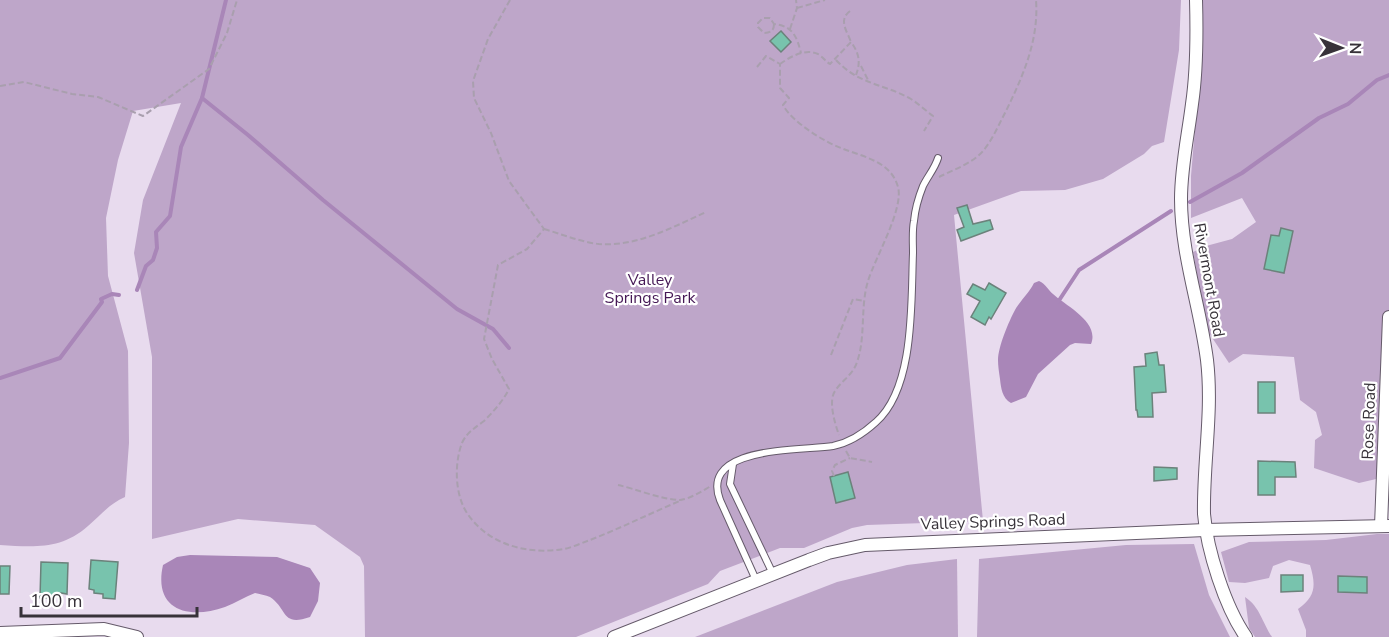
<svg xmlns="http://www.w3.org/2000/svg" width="1389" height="637" font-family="'Nunito Sans',sans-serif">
<rect width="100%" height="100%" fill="#e8dbee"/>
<!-- green -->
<g fill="#bea6c9">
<path d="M0,0h1181l-2,50 -15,92 -12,4 -8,8 -41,25 -38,11 -44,1 -67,24 29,306 -116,4 -15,3 -48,20h-24l-60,23 -12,13 -132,53h-211l-1,-71 -4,-9 -45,-32 -77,-6 -86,20v-182l-18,-104 9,-53 38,-97 -48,8 -15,49 -12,58 2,58 20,75 1,92 -4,54c-16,7 -24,18 -37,29 -27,24 -54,21 -88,19z"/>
<path d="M1202,0h187v476l-30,7 -45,-15 1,-28 7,-5 -6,-23 -16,-12 -6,-43 -51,-3 -14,9 -22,-33 -14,-78 13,-6 26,-7 24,-17 -14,-24 -51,20v-42l8,-95z"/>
<path d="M1377,534h12v103h-83v-7l-8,-21c18,-13 18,-24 12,-44l-21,-5 -16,6 -4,12 -24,5 -16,-1 -8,-30 28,-10 77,-2z"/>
<path d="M1194,544l15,51 21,42h-253l2,-78 147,-14z"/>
<path d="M957,559l1,78h-263l142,-55 70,-17z"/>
<path d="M1245,597c15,10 17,25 27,40h-17l-6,-9z"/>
</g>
<!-- water -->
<g fill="#a986b8">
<path d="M1039,281c7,3 9,9 14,13 13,12 47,28 38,50l-16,-1 -5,2 -32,29 -12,23 -15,6c-9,-5 -10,-15 -11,-24 -1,-7 -2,-13 -2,-19 0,-13 11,-39 17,-50 5,-9 14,-17 19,-27z"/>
<path d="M190,555l87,2 33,11 10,15 -2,18 -8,16c-29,10 -22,-8 -40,-20 -4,-2 -11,-3 -15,-4 -10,4 -20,10 -30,14 -37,13 -72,3 -62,-42l14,-8z"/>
</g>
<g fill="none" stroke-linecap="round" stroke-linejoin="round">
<!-- stream -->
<g stroke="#a986b8" stroke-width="4">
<path d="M202,98l46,37 75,65 134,109 36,20 16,19"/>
<path d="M1190,202l52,-29 77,-55 29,-14 29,-24 12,-5"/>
<path d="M137,290l9,-24 7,-6 4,-12 -1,-16 14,-16 11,-69 21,-49 24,-98"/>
<path d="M1058,302l21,-32 92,-59"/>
<path d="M0,378l60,-20 42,-56 -1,-3 11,-5 7,1"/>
</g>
</g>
<!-- building -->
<g fill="#78c3ad" stroke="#6b827b" stroke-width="1.5">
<path d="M781,31l10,11 -10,10 -11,-11z"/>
<path d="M967,205l6,19 17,-4 3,9 -32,12 -4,-11 7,-3 -7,-19z"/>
<path d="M1281,228l12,3 -9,42 -20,-4 7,-34 8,1z"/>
<path d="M989,283l17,10 -15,26 -2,-2 -4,8 -14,-8 9,-16 -13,-7 6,-10 12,6z"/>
<path d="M1157,352l2,13h5l2,27 -14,1 1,24h-15l-1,-7h-1l-2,-43 12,-1 -1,-12z"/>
<rect x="1258" y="382" width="17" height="31"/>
<path d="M1258,461l37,1 1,15h-21v18h-17z"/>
<path d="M1154,467l23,1v11l-23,2z"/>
<path d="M848,472l7,26 -19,5 -6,-26z"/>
<path d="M91,560l27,2 -3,37 -12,-1v-4l-9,-1v-3l-5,-1z"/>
<path d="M41,562l27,1 -1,31 -6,-1v3h-10v2h-11z"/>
<path d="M0,566h10l-1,28h-9z"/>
<path d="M1281,575h22v16l-22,1z"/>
<path d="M1338,576l29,1v16l-29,-1z"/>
</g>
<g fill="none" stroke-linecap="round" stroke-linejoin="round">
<defs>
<g id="service">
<path d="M733,464l-3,20 43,90"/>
<path d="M756,580l-36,-80c-21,-55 83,-49 113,-54 15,-3 31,-13 43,-24 39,-34 35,-121 37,-169 0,-11 -1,-22 1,-32 1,-11 5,-25 9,-35 5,-10 12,-18 15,-28"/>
</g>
<g id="minor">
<path d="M1196,0c1,35 1,70 -4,104 -4,32 -11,63 -11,95 0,55 19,107 26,161 6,51 -4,103 -3,154 3,36 21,93 42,123"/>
<path d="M1381,526l8,-209"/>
<path d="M0,633l104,-4 33,8"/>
<path d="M614,637l195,-77 19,-7 37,-8 340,-15 184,-4"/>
</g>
</defs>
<!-- service casing -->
<use href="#service" stroke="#655a6a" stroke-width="8"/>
<!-- minor casing -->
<use href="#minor" stroke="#655a6a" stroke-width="14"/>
<!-- path -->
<g stroke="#a99fae" stroke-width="2" stroke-dasharray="6 3" stroke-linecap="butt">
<path d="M510,0l-22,39 -15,42 1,17 17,35 18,48 35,48 -17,20 -29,16 -14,74 8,20 17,30c-6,12 -15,22 -25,32 -9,7 -17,11 -22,22 -8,21 -7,52 5,70 21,32 61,42 97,36 9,-2 18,-6 26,-9 31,-12 61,-27 92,-40"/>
<path d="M797,8l28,-8"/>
<path d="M850,11c-12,9 -3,20 1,31"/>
<path d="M774,24c0,7 -4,9 -10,9l-6,-6v-4l5,-5h7l4,6c19,2 23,13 27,29"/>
<path d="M790,29l7,-21 -1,-8"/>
<path d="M836,60c23,25 49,24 75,39 8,5 15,12 22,17l-9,15"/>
<path d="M780,64c10,-7 25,-16 38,-10 5,3 7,7 12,10l21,-22c8,11 10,20 5,33"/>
<path d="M861,66l8,16"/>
<path d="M757,67l9,-11 14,8v24l9,10 -6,7c8,16 41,37 58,43 22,9 50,13 57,39 6,22 -23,71 -30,94 -8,26 -2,56 -11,81 -4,13 -15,18 -22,29 -7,10 0,33 4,44"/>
<path d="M0,86l24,-4 48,12 26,3 45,19 66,-47 18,-36 10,-33"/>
<path d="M939,177c14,-7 34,-14 44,-26 10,-12 16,-27 23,-40 17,-35 33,-71 30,-111"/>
<path d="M544,229c17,5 37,13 55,15 38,3 74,-17 107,-32"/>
<path d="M831,355l22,-56 11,2"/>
<path d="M846,451l4,7 22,4"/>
<path d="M834,476l-2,-5 3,-6 15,-7"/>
<path d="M618,485c18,4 45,15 62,15 10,-1 22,-9 31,-14"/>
</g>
<!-- service -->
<use href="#service" stroke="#fff" stroke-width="6"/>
<!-- minor -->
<use href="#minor" stroke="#fff" stroke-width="12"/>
</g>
<g text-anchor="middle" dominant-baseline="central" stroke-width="4.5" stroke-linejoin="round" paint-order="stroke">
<!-- park labels -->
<g font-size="16" fill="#451855" stroke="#fff">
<text x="650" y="280">Valley<tspan x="650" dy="18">Springs Park</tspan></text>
</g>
<!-- street labels -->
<g font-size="16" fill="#373239" stroke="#fff">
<text transform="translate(1209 280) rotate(80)">Rivermont Road</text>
<text transform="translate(1369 421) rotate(-88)">Rose Road</text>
<text transform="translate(993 522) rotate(-2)">Valley Springs Road</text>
</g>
</g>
<!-- north arrow -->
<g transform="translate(1341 48) rotate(91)" stroke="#ffffff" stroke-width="4.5" paint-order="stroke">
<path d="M0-4.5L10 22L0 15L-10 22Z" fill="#373239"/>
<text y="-9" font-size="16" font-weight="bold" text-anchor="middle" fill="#373239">N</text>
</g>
<!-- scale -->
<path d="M21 607v9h176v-9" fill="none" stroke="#373239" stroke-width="3"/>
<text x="30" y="607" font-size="18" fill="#373239" stroke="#ffffff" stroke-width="4.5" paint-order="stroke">100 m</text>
</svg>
